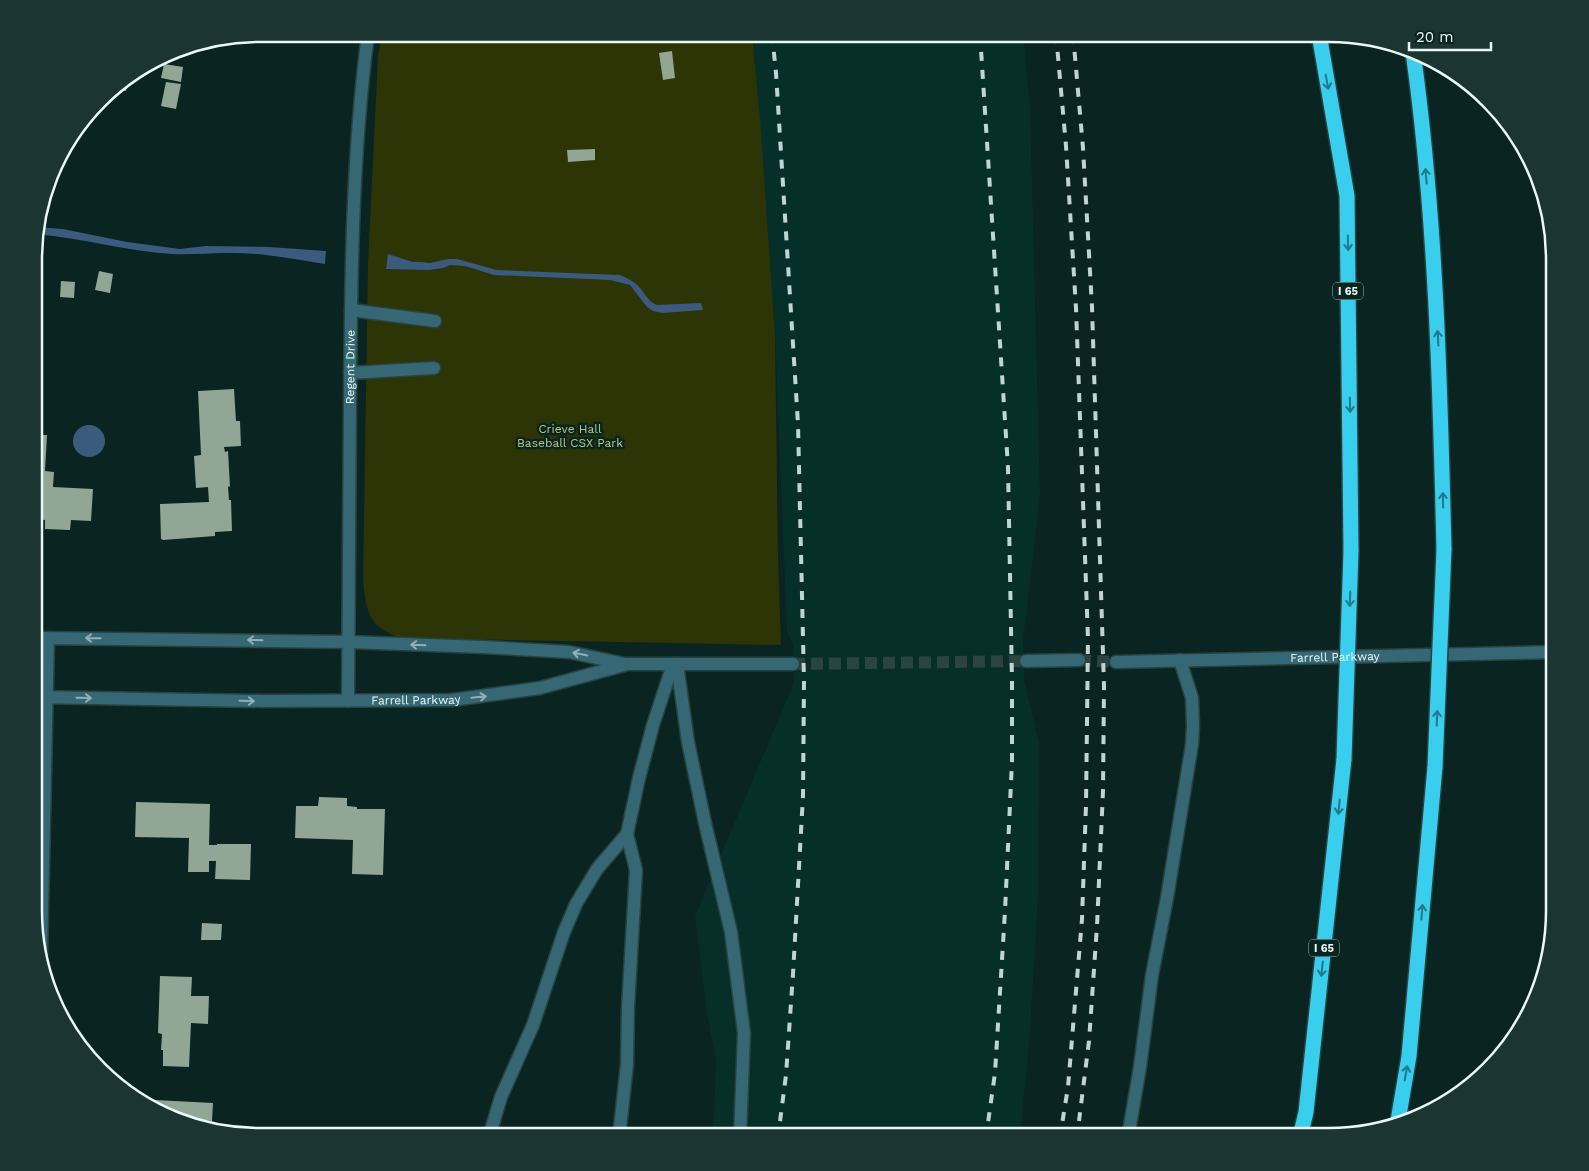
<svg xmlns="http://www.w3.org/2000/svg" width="1589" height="1171" font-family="'Work Sans',sans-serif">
<rect width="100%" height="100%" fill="#092421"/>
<!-- built -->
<path fill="#072f2a" d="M752,34h271l7,74 10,387 -17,146 1,39 15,63 -1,153 -8,136 -10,105h-307l3,-75 -10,-54 -11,-92 99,-233 -1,-38 -6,-13 -12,-299z"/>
<!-- green -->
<path fill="#2d3405" d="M382,34h370l8,85 15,216 3,220 3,90 -379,-7c-34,-10 -36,-27 -39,-58l5,-317 10,-207z"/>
<!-- water -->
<g fill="#3a5b7d">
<path d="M37,227l26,2 64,13 53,7 26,-3 63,1 57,4 -1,13c-32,-5 -65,-12 -99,-11 -18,0 -36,2 -54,1 -46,-3 -90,-16 -136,-20z"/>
<path d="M388,254l25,8h8l9,1 18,-4h9l40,11 123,5c7,3 15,7 20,13 6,7 8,13 17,17l44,-2 2,7 -41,3 -9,-2 -6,-4 -17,-22 -20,-5 -116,-5 -29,-9 -15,-1 -7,3 -14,2 -43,-1z"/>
<circle cx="89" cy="441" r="16"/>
</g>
<!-- building -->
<g fill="#91a695">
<path d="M672,51l3,27 -12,2 -4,-27z"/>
<path d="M164,64l19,3 -2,15 -20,-4z"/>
<path d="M129,78l-3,13 -12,-3z"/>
<path d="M166,82l15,2 -5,25 -15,-3z"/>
<path d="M595,149v11l-27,2 -1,-12z"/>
<path d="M99,271l14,3 -3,19 -15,-3z"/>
<path d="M61,281l14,1 -1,16 -14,-1z"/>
<path d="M234,389l2,32h4l1,25 -17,1 1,5 3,-1 2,36 -2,-1 1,14h2l1,31 -17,1v4l-52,4 -2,-1 -1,-35 49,-2 -1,-15 -12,1 -2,-32 7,-1 -3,-64z"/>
<path d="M36,435h11l-2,36 9,1 -1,15 40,2 -2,32 -20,-1 -1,10 -25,-1v-9l-9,-1z"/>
<path d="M319,797l28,1v8l10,1v2h28l-2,66 -31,-1 1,-34 -58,-2 1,-32h22z"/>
<path d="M136,802l74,2 -1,41h8v-1h34l-1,36 -35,-1 1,-18h-7v11h-21l1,-34 -54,-1z"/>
<path d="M202,923l20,1 -1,16h-20z"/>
<path d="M160,976l32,1 -1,19h18l-1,28 -17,-1 -2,44 -26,-1v-16h-2l1,-16 -4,-1z"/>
<path d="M155,1100l58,3 -1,18 -7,-1 -1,9 -17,-4 -33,-17z"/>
</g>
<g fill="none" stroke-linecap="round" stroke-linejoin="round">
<!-- street-tunnel -->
<g stroke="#2b4441" stroke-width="12" stroke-dasharray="12 6" stroke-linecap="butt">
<path d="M1079,660l37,2"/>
<path d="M793,664l233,-3"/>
</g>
<defs>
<g id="lane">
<path d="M351,310l84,11"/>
<path d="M350,373l84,-5"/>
<path d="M677,664l11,78 17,81 26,109 13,101 -4,104"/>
<path d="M489,1137l12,-40 32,-72 31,-93 12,-28 21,-35 30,-35"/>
<path d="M619,1137l8,-73 1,-57 8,-137 -9,-36 12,-56 14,-53 20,-61"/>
<path d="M1128,1137l12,-70 12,-92 15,-77 25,-154 1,-18 -1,-28 -12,-38"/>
</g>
<g id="street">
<path d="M36,638l312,4 135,5 86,5 56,12"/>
<path d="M1026,661l53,-1"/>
<path id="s1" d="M1116,662l439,-10"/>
<path id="s2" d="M36,697l227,4 189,-1 88,-12 88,-24h165"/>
<path id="s3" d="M348,701c0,-100 1,-201 2,-302 1,-121 2,-244 18,-365"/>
<path d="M41,955l7,-317"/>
</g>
<g id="highway">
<path d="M1319,34l28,162 4,355"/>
<path d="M1413,52c23,164 27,331 31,497"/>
<path d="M1398,1121l11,-65 26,-289"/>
<path d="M1300,1137l6,-25 38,-353"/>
</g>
</defs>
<!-- lane casing -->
<use href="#lane" stroke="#28423f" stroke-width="15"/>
<!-- street casing -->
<use href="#street" stroke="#28423f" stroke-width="15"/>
<!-- highway casing -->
<use href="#highway" stroke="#28423f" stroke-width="18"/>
<!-- lane -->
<use href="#lane" stroke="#366774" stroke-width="12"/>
<!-- street -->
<use href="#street" stroke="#366774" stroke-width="12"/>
<!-- highway -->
<use href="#highway" stroke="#39cdee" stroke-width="15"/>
<!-- rail -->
<g stroke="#c2d4d1" stroke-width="4" stroke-dasharray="9 9" stroke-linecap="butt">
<path d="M772,34l4,39 22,351 6,257 -1,115 -10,178 -7,101 -8,62"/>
<path d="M980,34l28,433 4,214v80l-7,150 -10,162 -9,64"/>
<path d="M1056,34l10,112 10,162 12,331 -2,166 -4,114 -14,168 -8,50"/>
<path d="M1073,34l10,114 9,159 12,379 -1,105 -6,135 -8,115 -12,96"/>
</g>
<defs>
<g id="highway-bridge">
<path d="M1344,759l7,-208"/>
<path d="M1435,767l9,-218"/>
</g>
</defs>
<!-- highway-bridge casing -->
<use href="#highway-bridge" stroke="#28423f" stroke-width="18" stroke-linecap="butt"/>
<!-- highway-bridge -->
<use href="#highway-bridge" stroke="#39cdee" stroke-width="15"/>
</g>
<!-- one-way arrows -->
<defs><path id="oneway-shaft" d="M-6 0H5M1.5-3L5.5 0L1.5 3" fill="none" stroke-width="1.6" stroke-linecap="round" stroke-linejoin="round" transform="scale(1.25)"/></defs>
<g stroke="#217888">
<use href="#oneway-shaft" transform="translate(1327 82) rotate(80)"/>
<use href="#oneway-shaft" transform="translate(1426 176) rotate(-95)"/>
<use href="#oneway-shaft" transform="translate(1348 243) rotate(89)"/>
<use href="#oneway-shaft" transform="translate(1438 338) rotate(-93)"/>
<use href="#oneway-shaft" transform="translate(1350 405) rotate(89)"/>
<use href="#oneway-shaft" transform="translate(1443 500) rotate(-91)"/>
<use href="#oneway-shaft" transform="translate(1350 599) rotate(92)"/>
<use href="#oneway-shaft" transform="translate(1437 718) rotate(-88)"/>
<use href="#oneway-shaft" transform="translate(1339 807) rotate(96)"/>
<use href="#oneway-shaft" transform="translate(1422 912) rotate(-85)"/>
<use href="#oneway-shaft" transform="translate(1322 969) rotate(96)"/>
<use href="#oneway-shaft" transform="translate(1406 1073) rotate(-80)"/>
</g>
<g stroke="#90b0b5">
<use href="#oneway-shaft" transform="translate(93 638) rotate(-179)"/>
<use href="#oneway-shaft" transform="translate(255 640) rotate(-179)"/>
<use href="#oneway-shaft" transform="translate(418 645) rotate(-178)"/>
<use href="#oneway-shaft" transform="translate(580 654) rotate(-168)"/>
<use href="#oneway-shaft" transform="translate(479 697) rotate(-6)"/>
<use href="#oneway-shaft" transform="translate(84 698) rotate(1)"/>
<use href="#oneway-shaft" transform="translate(247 701) rotate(1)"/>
</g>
<g text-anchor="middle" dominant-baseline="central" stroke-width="5" stroke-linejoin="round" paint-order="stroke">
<!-- shield labels -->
<g fill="#092421" stroke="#a6b9b6" stroke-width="1">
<rect x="1333" y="282.5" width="30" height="17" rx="4"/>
<rect x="1309" y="939.5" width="30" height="17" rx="4"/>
</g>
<g font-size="11" font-weight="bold" fill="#e9f9f6">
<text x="1348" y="291">I 65</text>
<text x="1324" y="948">I 65</text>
</g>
<!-- street labels -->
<g font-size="12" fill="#e9f9f6" stroke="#092421">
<text stroke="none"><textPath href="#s3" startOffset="334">Regent Drive</textPath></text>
<text stroke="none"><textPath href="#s1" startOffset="219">Farrell Parkway</textPath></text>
<text stroke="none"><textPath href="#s2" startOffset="380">Farrell Parkway</textPath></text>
</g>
<!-- park labels -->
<g font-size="12" fill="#b8c87e" stroke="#092421">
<text x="570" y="429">Crieve Hall<tspan x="570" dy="14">Baseball CSX Park</tspan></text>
</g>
</g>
<!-- crop -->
<path d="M0 0H1589V1171H0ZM259 42H1329A217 217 0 0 1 1546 259V911A217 217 0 0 1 1329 1128H259A217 217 0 0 1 42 911V259A217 217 0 0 1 259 42Z" fill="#1b3532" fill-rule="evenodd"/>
<path fill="none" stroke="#e9f9f6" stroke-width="2.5" d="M259 42H1329A217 217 0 0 1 1546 259V911A217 217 0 0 1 1329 1128H259A217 217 0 0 1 42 911V259A217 217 0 0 1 259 42Z"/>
<!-- scale -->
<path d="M1409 42v8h82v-8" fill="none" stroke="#e9f9f6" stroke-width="2.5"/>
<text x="1416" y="42" font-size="15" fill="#e9f9f6" stroke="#092421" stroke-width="4" paint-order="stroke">20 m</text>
</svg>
